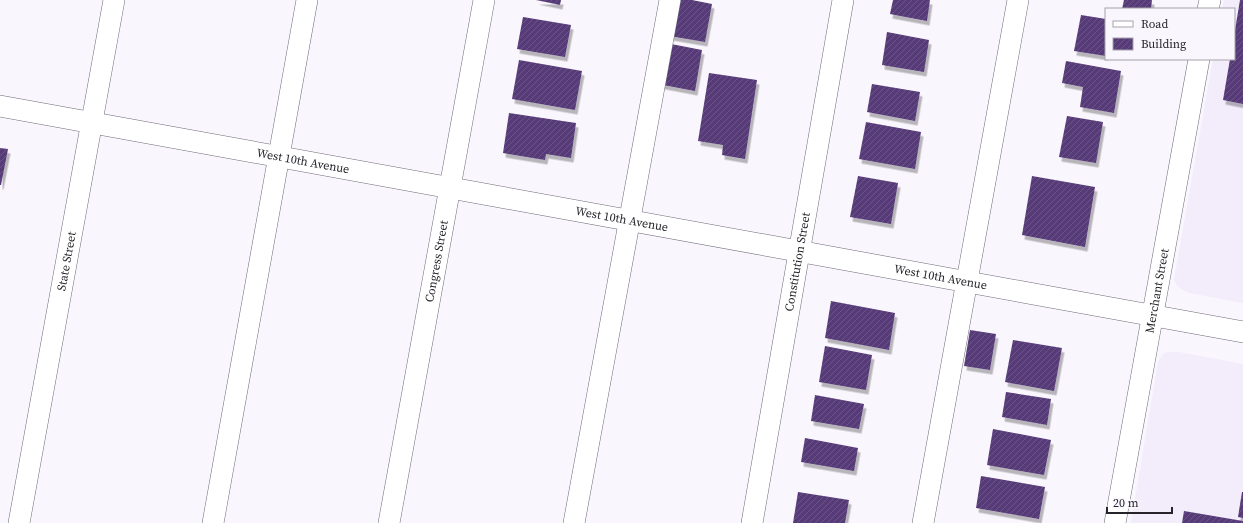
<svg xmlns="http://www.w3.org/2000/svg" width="1243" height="523" font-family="'Source Serif 4',serif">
<defs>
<pattern id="building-hatch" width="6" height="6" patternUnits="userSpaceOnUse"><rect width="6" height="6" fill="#563b78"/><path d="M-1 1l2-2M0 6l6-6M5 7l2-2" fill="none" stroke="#6b5586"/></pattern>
<filter id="shadow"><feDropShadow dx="2.5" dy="4.5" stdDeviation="0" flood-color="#0004"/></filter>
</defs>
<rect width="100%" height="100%" fill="#f9f6fd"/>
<!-- built -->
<g fill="#f2ecfb">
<path d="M1224,0h19v303l-54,-10 -11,-6 -4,-7 39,-221h21v-50h-12z"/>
<path d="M1168,352h11l64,12v159h-112l27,-161 6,-9z"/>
</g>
<!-- building -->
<g fill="url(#building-hatch)" filter="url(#shadow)">
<path d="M536,0h25l-1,5z"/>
<path d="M670,0h22l20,4 -7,38 -41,-7z"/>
<path d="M893,0h37l-3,21 -37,-7z"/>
<path d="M1124,0h28l-1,9h-29z"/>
<path d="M1240,0h3v104l-20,-4 7,-41h4v-23z"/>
<path d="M1081,15l25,4v37l-32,-5z"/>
<path d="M523,17l48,8 -6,32 -48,-8z"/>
<path d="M887,32l42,8 -5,32 -42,-7z"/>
<path d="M666,43l36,7 -7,41 -37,-7z"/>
<path d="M519,60l63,11 -7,39 -63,-11z"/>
<path d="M1066,61l55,10 -7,42 -34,-6 3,-20 -21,-4z"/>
<path d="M709,73l48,7 -12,79 -23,-4 1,-10 -25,-4z"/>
<path d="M872,84l48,8 -5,29 -48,-9z"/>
<path d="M509,113l67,10 -5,35 -25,-4 -1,6 -42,-7z"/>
<path d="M1067,116l36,6 -7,41 -37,-6z"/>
<path d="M866,122l55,10 -6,37 -56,-10z"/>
<path d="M0,148l8,1 -7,36h-1z"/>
<path d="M858,176l40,7 -7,41 -41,-7z"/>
<path d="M1032,176l63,11 -10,60 -63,-12z"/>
<path d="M831,301l64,12 -6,37 -64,-12z"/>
<path d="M970,330l26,4 -6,36 -26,-4z"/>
<path d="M1013,340l49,8 -8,43 -49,-9z"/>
<path d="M825,346l47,9 -6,35 -47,-8z"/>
<path d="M1006,392l45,7 -4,26 -45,-8z"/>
<path d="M815,395l49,9 -5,25 -48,-8z"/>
<path d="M993,429l58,11 -7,35 -57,-10z"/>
<path d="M805,438l53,10 -4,23 -53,-9z"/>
<path d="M981,476l64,11 -6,32 -63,-11z"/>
<path d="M798,492l51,8 -4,23h-52z"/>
<path d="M1242,492h1v26l-5,-1z"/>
<path d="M1184,511l59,10v2h-61z"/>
</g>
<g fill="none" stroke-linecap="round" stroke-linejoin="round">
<defs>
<g id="minor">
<path d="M1208,9l2,-9"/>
<path id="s1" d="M0,106l1243,226"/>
<path id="s2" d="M19,523l95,-523"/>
<path d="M213,523l94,-523"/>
<path id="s3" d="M389,523l95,-523"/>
<path d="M574,523l96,-523"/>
<path id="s4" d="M752,523l91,-523"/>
<path d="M923,523l95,-523"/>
<path id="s5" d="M1115,523l84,-464"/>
</g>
</defs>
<!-- minor casing -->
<use href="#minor" stroke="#6f6a79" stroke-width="22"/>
<!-- minor -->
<use href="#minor" stroke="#fff" stroke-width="21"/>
</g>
<g text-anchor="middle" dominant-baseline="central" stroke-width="4" stroke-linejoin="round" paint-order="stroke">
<!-- street labels -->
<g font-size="12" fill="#26242a" stroke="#f9f6fd">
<text stroke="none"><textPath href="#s1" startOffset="308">West 10th Avenue</textPath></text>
<text stroke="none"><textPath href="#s1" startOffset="632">West 10th Avenue</textPath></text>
<text stroke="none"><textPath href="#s4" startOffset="265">Constitution Street</textPath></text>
<text stroke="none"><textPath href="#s2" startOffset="266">State Street</textPath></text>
<text stroke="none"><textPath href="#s3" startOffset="266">Congress Street</textPath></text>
<text stroke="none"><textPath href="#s1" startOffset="956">West 10th Avenue</textPath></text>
<text stroke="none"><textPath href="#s5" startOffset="236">Merchant Street</textPath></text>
</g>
</g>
<!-- legend -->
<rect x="1105" y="8" width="130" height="52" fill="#f9f6fd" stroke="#a5a2a9"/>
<rect x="1113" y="21" width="20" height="6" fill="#ffffff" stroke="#a5a2a9"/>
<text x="1141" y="28" font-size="12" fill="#26242a">Road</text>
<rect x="1113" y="38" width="20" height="12" fill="url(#building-hatch)" stroke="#a5a2a9"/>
<text x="1141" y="48" font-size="12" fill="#26242a">Building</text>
<!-- scale -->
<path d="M1107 507v6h65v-6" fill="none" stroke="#26242a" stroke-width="2"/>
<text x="1113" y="507" font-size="12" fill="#26242a" stroke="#f9f6fd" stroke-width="3" paint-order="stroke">20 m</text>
</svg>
